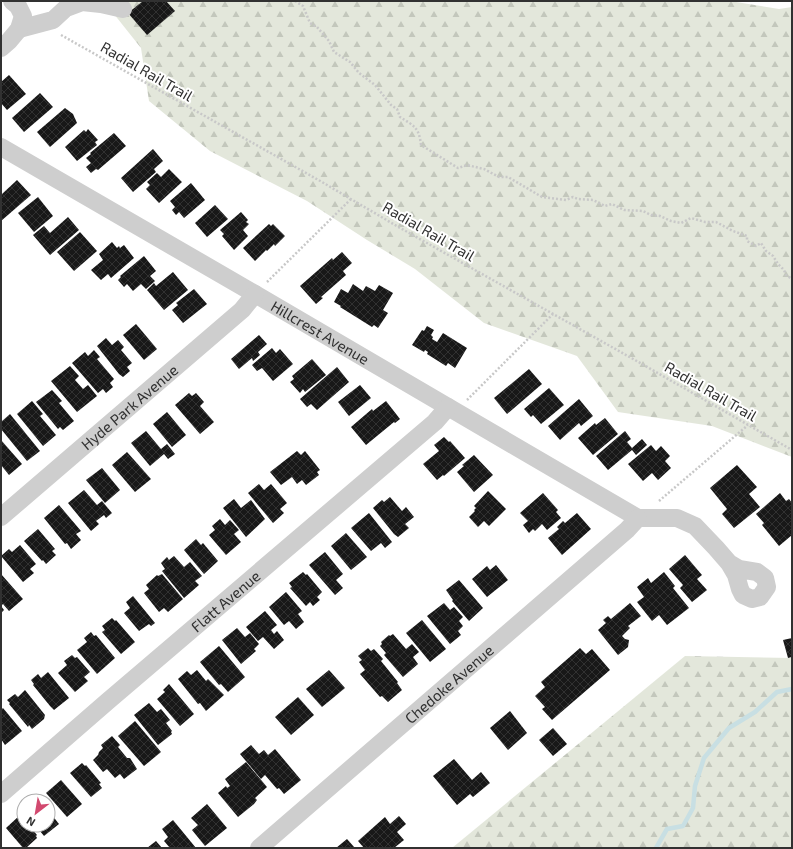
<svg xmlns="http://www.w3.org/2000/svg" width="793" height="849" font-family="'Exo 2',sans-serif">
<defs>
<pattern id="forest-firs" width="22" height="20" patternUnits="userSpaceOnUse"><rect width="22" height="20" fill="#e3e7db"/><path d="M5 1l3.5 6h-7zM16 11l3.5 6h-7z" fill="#c3c7bc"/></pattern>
<pattern id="building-cross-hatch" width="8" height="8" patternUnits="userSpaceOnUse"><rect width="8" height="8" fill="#181818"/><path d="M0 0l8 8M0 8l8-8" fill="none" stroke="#313131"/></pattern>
</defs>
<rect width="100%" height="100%" fill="#fff"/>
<!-- forest -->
<g fill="url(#forest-firs)">
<path d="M100,1h630l49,8 13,-2v450l-80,-31 -94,-14 -41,-56 -93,-33 -69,-54 -48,-29 -60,-39 -97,-50 -61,-50 -8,-53 -35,-44z"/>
<path d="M685,656l107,2v190h-340z"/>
</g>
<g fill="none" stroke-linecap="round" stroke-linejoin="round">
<!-- stream -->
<path stroke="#c8dfe3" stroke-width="4.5" d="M656,848l11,-19 16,-3 10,-18 2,-22 9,-28 25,-30 26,-16 22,-20 15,-3"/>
</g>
<!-- building -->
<g fill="url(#building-cross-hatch)">
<path d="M143,1h23l9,10 -28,24 -19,-22z"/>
<path d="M9,75l17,19 -19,16 -6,-7v-21z"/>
<path d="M40,93l13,14 -29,25 -12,-14z"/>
<path d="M65,108l8,6 4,9 -27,24 -13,-15z"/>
<path d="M88,129l10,11 -3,2 2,3 -20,16 -12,-14 19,-17 2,2z"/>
<path d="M114,133l12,13 -28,24 -2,-1 -5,4 -5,-6 5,-4 -5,-5 5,-4 -1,-1z"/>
<path d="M153,149l10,12 -9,8 2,3 -23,20 -12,-14z"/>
<path d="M169,169l13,13 -23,21 -13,-14 4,-4 -3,-3 10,-9 4,4z"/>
<path d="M17,180l14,15 -30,26v-26z"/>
<path d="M191,183l14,17 -21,18 -5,-6 -3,3 -4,-5 3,-3 -5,-6z"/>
<path d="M38,197l15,19 -19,16 -16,-19z"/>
<path d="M215,205l13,14 -21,18 -12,-14z"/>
<path d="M241,212l7,8 -2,2 3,2 -6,6 5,6 -14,14 -12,-14 2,-2 -4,-4z"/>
<path d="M68,217l11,13 -29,25 -17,-20 11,-9 6,7z"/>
<path d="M269,224l2,2 2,-2 12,12 -10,10 -1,-2 -7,7 -1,-1 -11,11 -12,-13z"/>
<path d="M80,232l17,19 -23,20 -17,-19z"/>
<path d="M112,242l5,6 2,-2 1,2 4,-3 10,13 -23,20 -3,-4 -7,6 -10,-10 12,-10 -4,-6z"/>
<path d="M342,252l10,11 -9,8 3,4 -25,22 2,1 -7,6 -16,-18 32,-28 1,2z"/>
<path d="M144,256l12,15 -6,5 5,5 -9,8 -5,-5 -8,7 -6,-7 -3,3 -6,-7 3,-3 -1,-1z"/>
<path d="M173,272l15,18 -24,20 -17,-20 7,-7 2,3z"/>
<path d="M353,284l10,7 3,-5 9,5 4,-6 14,8 -10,17 5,3 -10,15 -4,-3 -2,2 -32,-20 1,-1 -7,-4 7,-13 7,4z"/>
<path d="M194,289l13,15 -24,19 -11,-13 6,-5 -2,-2z"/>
<path d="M136,324l21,25 -13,11 -21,-25z"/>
<path d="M427,326l7,4 -3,5 2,2 -1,2 5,3 6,-9 24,15 -12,20 -7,-5 -2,3 -19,-12 1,-2 -3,-2 -1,2 -12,-7 10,-15 2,1z"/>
<path d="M259,335l8,9 -9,8 2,3 -7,6 -1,-3 -13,11 -8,-10z"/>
<path d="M106,338l6,7 6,-5 6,7 -3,3 11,13 -5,4 3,4 -7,6 -4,-3 -22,-28z"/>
<path d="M272,348l4,5 4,-4 13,15 -20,17 -11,-13 -5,3 -5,-6z"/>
<path d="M94,350l6,7 -3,2 17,20 -4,4 3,4 -7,6 -3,-4 -5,4 -26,-30 13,-11 3,4z"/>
<path d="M312,359l14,16 -21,17 -2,-3 -3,4 -10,-11 4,-3 -2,-3z"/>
<path d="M70,366l9,10 -4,4 8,9 5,-4 9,11 -20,16 -26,-31z"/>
<path d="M337,367l12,15 -32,28 -6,-6 -4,3 -7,-8z"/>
<path d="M529,369l13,15 -35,30 -13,-16z"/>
<path d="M360,385l11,13 -22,18 -11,-14z"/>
<path d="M549,388l15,17 -23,19 -8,-9 -2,2 -7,-8z"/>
<path d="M52,390l10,11 -3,2 15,18 -11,9 -3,-3 -2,2 -22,-27z"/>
<path d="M189,393l3,3 4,-3 8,9 -4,4 14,16 -14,12 -25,-29z"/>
<path d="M579,399l14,17 -12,10 -2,-3 -19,17 -12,-14z"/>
<path d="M32,401l11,13 -3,2 16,19 -13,11 -26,-32z"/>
<path d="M386,401l14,18 -5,4 -1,-1 -28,23 -15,-18 21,-18 1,2z"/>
<path d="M167,412l19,23 -14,12 -19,-23z"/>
<path d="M10,414l30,37 -13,10 -26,-32v-7z"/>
<path d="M605,418l13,16 -25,21 -15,-17 17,-15 1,2z"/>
<path d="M146,431l15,18 6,-5 8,10 -7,5 -4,-5 -14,12 -19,-23z"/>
<path d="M625,431l6,8 -4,3 5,6 10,-9 5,6 -11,10 -4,-5 -24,20 -12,-14z"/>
<path d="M444,437l5,5 1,-1 15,17 -21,18 -1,-1 -6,5 -14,-16 16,-13 -5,-6z"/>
<path d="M1,440l21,24 -13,11 -8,-10z"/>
<path d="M651,445l5,6 5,-5 9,10 -5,5 6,7 -13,12 -6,-7 -9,8 -15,-17z"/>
<path d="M297,451l4,4 4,-4 15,19 -3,2 2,3 -13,10 -4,-5 -5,4 -5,-7 -11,8 -11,-13z"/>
<path d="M127,452l24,27 -16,13 -23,-27z"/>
<path d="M474,455l19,20 -19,17 -17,-20 7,-6 -2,-1z"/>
<path d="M737,465l20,22 -8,7 11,13 -26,21 -12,-14 5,-5 -17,-21z"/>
<path d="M102,468l18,22 -15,13 -19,-23z"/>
<path d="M259,484l5,6 7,-6 16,19 -7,6 4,4 -11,10 -25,-30z"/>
<path d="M84,490l13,15 5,-4 10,12 -6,5 -2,-3 -8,6 3,3 -8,7 -23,-28z"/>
<path d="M488,491l18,18 -17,17 -5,-5 -6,6 -9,-10 6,-6 -1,-1 2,-2 -2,-2z"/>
<path d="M543,493l15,17 -2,2 5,6 -14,12 -5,-6 -7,7 -2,-2 -4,4 -6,-8 5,-4 -8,-8z"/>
<path d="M780,493l6,8 3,-2 3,4v32l-13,11 -17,-21 2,-2 -8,-9z"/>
<path d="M390,497l12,14 4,-4 8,10 -9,7 4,4 -11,9 -4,-3 -21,-26 9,-8 2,2z"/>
<path d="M234,499l7,9 10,-8 14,19 -19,18 -23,-29z"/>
<path d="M59,505l22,26 -5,3 5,6 -10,9 -4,-6 -2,1 -21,-26z"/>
<path d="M369,513l23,29 -7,6 -4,-5 -10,8 -20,-23z"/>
<path d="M577,513l14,16 -29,26 -14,-17 11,-9 -2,-2 6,-6 2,2z"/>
<path d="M220,519l5,6 5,-5 9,10 -5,4 7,8 -15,13 -17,-20 6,-5 -3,-4z"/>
<path d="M38,529l17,20 -3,2 4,4 -10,9 -3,-4 -1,1 -18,-20z"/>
<path d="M346,533l21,24 -16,13 -20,-24z"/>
<path d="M196,539l5,6 2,-2 15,18 -14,13 -20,-24z"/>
<path d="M20,545l16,19 -6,5 4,4 -11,9 -22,-26 8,-7 3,3z"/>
<path d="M325,552l18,22 -7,6 7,8 -8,7 -26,-30z"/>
<path d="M685,555l17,20 -5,4 10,11 -15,12 -12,-14 3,-3 -14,-16z"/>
<path d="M174,556l10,11 6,-5 12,14 -7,5 4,4 -15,13 -22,-27 3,-2 -4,-6 6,-6 2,3z"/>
<path d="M496,565l12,15 -21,17 -15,-18 15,-13 3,4z"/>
<path d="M303,572l3,3 1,-1 15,18 -5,5 3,3 -7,6 -3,-4 -4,4 -16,-18 2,-1 -3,-4z"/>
<path d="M664,572l11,14 -2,2 16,20 -22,17 -8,-10 -7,6 -15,-19 7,-5 -7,-10 11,-9 3,5z"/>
<path d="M1,574l22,25 -14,12 -6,-7 -2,2 3,4 -3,3z"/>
<path d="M162,574l21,25 -15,13 -4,-4 -5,4 -15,-19 5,-4 -3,-4 11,-10 1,1z"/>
<path d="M459,580l24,28 -14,13 -17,-20 1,-1 -7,-10z"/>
<path d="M286,592l16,19 -4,3 6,8 -8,7 -7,-8 -5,4 -15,-18z"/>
<path d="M133,596l22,27 -4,3 -2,-2 -10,7 -15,-18 6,-5 -4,-6z"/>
<path d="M444,603l6,7 4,-3 9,10 -4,4 4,5 -5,5 3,4 -11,9 -23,-28z"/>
<path d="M630,603l11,13 -13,10 2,2 -8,8 3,3 4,1 -1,7 -10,8 -20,-25 8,-7 -3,-3 5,-4 3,3z"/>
<path d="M265,611l12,14 -6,5 3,4 3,-3 7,9 -10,9 -11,-12 -5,4 -12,-14z"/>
<path d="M112,618l3,3 1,-1 19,22 -14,12 -19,-22 3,-2 -3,-4z"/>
<path d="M422,620l24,29 -16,13 -24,-29z"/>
<path d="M237,628l8,9 5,-4 9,11 -5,5 2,2 -15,13 -19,-24z"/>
<path d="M91,632l3,4 2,-1 19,23 -18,16 -20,-24 10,-8 -3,-4z"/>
<path d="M393,634l13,15 6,-5 7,8 -6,5 5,7 -15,13 -19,-22 2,-2 -6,-7 2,-2 -1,-2 8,-7 1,1z"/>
<path d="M792,638v19l-4,1 -5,-18z"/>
<path d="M219,646l26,31 -17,15 -7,-8 -2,1 -19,-23z"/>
<path d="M368,648l3,3 3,-2 9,10 -2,2 17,21 -1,1 5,7 -14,12 -6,-6 -2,1 -20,-23 5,-4 -6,-8 3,-2 -4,-4z"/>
<path d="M580,648l6,6 6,-5 18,21 -58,50 -10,-11 3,-2 -10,-11 10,-9 -4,-5z"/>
<path d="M72,655l3,3 2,-1 13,15 -6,5 4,4 -13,11 -17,-19 9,-8 -3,-4z"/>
<path d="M197,670l9,11 2,-2 16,16 -18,16 -6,-8 -2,1 -20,-25 9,-8 4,4z"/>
<path d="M329,670l16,18 -23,19 -16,-18z"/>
<path d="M48,672l21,26 -15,12 -4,-4 -17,-21 1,-1 -3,-4 7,-6 3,4z"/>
<path d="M169,684l25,30 -14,12 -23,-27 8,-7 -2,-2z"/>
<path d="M25,690l20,25 -1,4 -12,10 -3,-4 -1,2 -19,-23 1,-1 -3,-3 8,-6 3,3z"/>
<path d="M298,697l16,18 -23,20 -16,-18z"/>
<path d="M149,703l8,9 4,-3 9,11 -4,3 6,8 -1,1 1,2 -14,11 -24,-30z"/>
<path d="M3,708l19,23 -17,14 -4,-6v-29z"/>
<path d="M510,711l17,22 -19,17 -18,-22z"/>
<path d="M135,721l26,31 -17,14 -26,-30z"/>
<path d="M553,728l14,16 -14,12 -14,-16z"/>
<path d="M112,736l8,9 -2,2 9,11h3l7,11 -13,10 -4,-5 -5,4 -8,-9 -4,3 -10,-12 5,-5 1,-3 4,-4 -2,-3z"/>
<path d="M251,745l8,9 5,-4 4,5 7,-6 26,31 -17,14 -5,-6 -2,1 -12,-14 -4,4 -21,-25z"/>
<path d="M454,759l18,21 9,-8 9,11 -17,14 -3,-3 -13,11 -24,-29z"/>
<path d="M246,762l21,25 -12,11 2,2 -3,4 -16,13 -20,-24 8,-7 1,2 3,-2 -5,-7z"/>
<path d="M82,763l3,3 1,-1 15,18 -2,1 3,4 -11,9 -21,-24z"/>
<path d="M61,780l21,24 -15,13 -21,-24z"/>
<path d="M207,804l20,24 -22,18 -13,-16 6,-5 -7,-7z"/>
<path d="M48,810l11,14 -15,12 -9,-11h13z"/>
<path d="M19,816l5,6v3h2l5,5 1,-1 5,6 -1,1 1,2 -11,10h-3l-17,-20z"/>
<path d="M399,816l7,8 -9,8 7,8 -10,8h-30l-6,-7 27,-24 5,7z"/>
<path d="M173,820l23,28h-26l-6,-7 4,-4 -6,-8z"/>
<path d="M347,839l8,9h-19z"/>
<path d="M156,841l6,7h-15z"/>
</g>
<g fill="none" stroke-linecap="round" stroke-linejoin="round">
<!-- path -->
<g stroke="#c8c8c8" stroke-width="2.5" stroke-dasharray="2 2" stroke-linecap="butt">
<path d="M295,1l8,5 7,17 7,4 12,14 5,11 16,10 9,11 16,12 16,20 6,4 3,8c14,9 19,10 21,28l37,23 9,-3 17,4 15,8h9l34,20 24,3 7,-3 5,2 15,1 12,6 7,-2 12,6 19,1 8,4 9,1 11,5 10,2 10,-5 14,4h11l17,9 14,5v5l9,5 5,-3 5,8 7,5 5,8 6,6 2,5 6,4"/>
<path d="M61,35l261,147 73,43 247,139 150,86"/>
<path d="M267,282l84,-83"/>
<path d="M467,400l86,-86"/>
<path d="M659,501l89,-76"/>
</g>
<!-- minor -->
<g stroke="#cecece" stroke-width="18">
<path d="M19,29l34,-9 13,-12 16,-6 19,2 22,5"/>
<path d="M1,48l8,-7 10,-12 4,-13 -5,-10 -6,-5"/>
<path id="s1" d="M1,147l254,147 193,113 190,111"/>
<path id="s2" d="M1,517l241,-207 13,-16"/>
<path d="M638,518h39l18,8 21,22 13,15 7,12 4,14 3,6 9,4 8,-2 7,-10 -2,-9 -8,-6 -18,-3 -10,-6"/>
<path id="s3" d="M1,794l107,-93 327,-279 13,-15"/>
<path id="s4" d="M259,848l368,-318 11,-12"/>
</g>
</g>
<g text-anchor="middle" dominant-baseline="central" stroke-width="4" stroke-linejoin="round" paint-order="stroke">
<!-- street labels -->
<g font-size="15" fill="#313131" stroke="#fff">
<text transform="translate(147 71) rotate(30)">Radial Rail Trail</text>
<text transform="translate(429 231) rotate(30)">Radial Rail Trail</text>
<text stroke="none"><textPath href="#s1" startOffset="369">Hillcrest Avenue</textPath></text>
<text transform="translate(711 391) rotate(30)">Radial Rail Trail</text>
<text stroke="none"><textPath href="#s2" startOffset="169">Hyde Park Avenue</textPath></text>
<text stroke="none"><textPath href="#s3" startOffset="296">Flatt Avenue</textPath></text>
<text stroke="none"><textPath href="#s4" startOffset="251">Chedoke Avenue</textPath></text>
</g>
</g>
<!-- border -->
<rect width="793" height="849" fill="none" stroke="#313131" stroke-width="4"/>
<!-- north arrow -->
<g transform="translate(36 813) rotate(211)"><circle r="19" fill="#ffffff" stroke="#adadad"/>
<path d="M0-3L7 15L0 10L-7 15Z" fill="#d2496f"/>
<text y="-6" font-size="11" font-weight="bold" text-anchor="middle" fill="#313131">N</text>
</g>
</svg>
